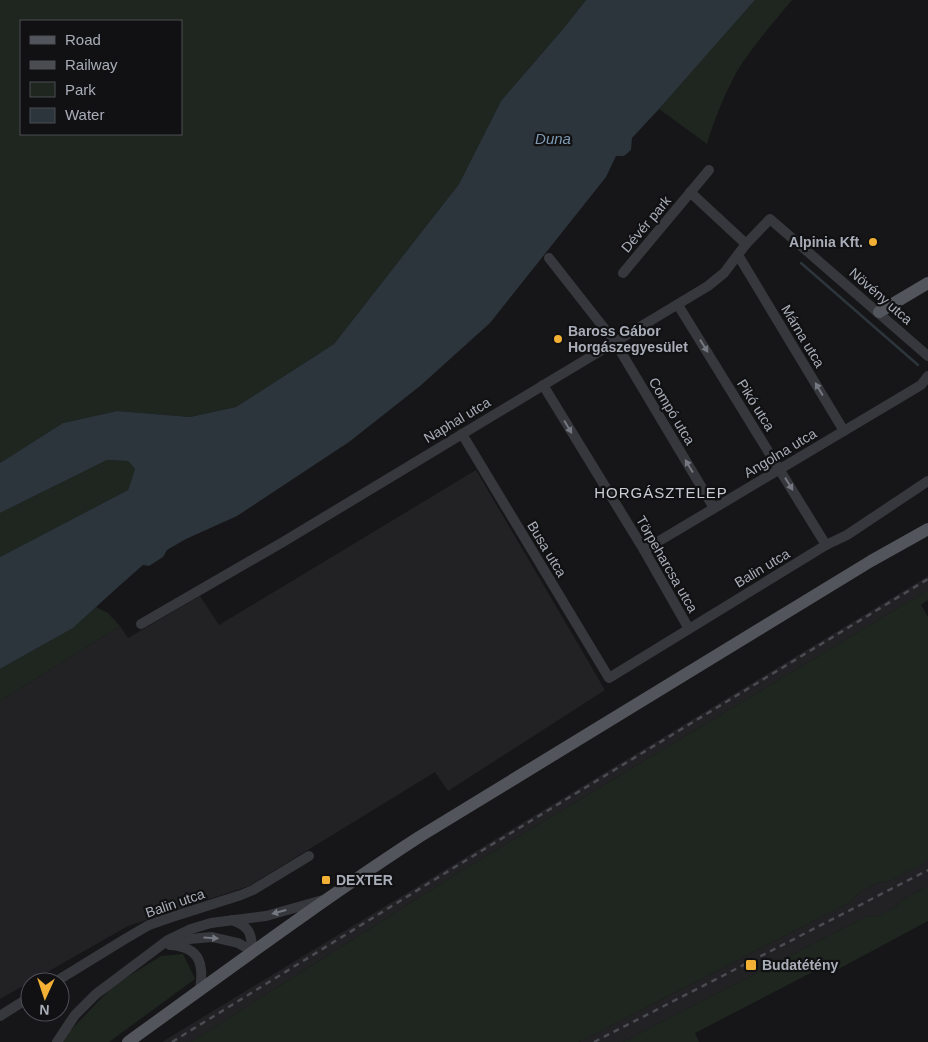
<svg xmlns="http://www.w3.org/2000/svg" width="928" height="1042" font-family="Arial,sans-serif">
<rect width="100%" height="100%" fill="#161618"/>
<!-- built -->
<g fill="#222225">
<path d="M476,470l129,220 -157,101 -13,-19 -186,114 -121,40 -128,73v-298l120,-75 8,12 72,-42 19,29z"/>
<path d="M928,576v14l-470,283 -267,169h-29z"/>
<path d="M928,859v27l-26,14 -6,7 -18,9 -13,1 -242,125h-44l271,-140 10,-10 17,-9 12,-2 35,-18z"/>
</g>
<!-- green -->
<g fill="#1e261f" fill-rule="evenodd">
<path d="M0,0h586l-23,29 -62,72 -42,83 -125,160 -98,63 -46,10 -73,-6 -54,12 -63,40zM21,21h160v113h-160z"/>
<path d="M755,0h37c-19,23 -41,48 -56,73 -12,23 -22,47 -29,71l-48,-35z"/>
<path d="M107,460l21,1 7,8 -7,21 -128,67v-44z"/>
<path d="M928,590v10l-7,5 7,12v242l-3,4 -36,18 -12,2 -17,9 -10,10 -271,140h-388l267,-169z"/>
<path d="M96,607l12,6 12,13 -120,75v-32l73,-41z"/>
<path d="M928,886v35l-95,51 -5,-8 -133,69 4,9h-76l242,-125 13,-1 18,-9 6,-7z"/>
<path d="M183,954l12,25 -86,63h-46l4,-8 46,-48 48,-30z"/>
</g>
<!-- water -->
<path fill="#2c353c" d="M586,0h169l-96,109 -27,29 -1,12 -7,6h-8l-10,21 -116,146 -70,63 -71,56 -112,74 -51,23 -19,11 -4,7 -14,9 -6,-1 -25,22 -45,41 -73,41v-112l128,-67 7,-21 -7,-8 -21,-1 -107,53v-50l63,-40 54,-12 73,6 46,-10 98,-63 125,-160 42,-83 62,-72z"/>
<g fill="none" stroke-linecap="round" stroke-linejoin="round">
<!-- stream -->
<path stroke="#2c353c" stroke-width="2.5" d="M801,263l117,102"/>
<!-- minor -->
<g stroke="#37383d" stroke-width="10">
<path d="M690,192l56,52"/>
<path d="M738,255l106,176"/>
<path d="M549,258l66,84 99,166"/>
<path d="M623,273l86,-103"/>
<path d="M678,305l148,240"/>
<path d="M543,385l101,165 45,79"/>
<path d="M462,434l147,244 217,-133 21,-10 81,-54"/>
<path d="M644,550l277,-165 7,-9"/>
<path d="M141,624l142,-82 425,-256 16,-13 22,-29 24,-25 158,137"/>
<path d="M232,920c17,6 20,13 20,31"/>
<path d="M170,945l19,-6 23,-2 26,6 14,8"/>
<path d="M172,945c29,3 32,20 28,45"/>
<path d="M55,982l70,-43 24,-14 20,-7 72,-23 12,-5 56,-34"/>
<path d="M0,1016l30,-19"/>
<path d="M57,1042l18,-27 21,-21 72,-54 23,-11 20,-6 55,-7 57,-16"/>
</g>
<!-- major -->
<g stroke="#53555c" stroke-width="12">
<path d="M879,312l49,-29"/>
<path d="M128,1042c96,-69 191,-140 291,-205l452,-276 57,-32"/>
</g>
<!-- rail -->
<g stroke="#4a4c52" stroke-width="2.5" stroke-dasharray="6 5" stroke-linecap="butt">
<path d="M172,1042l283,-175 473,-288"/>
<path d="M594,1042l334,-172"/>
</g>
</g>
<!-- one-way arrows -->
<defs><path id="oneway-solid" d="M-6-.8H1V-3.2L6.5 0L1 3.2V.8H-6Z" transform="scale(1.25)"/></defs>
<g fill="#757881">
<use href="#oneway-solid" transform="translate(704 346) rotate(58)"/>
<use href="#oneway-solid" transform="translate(819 389) rotate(-121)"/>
<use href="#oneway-solid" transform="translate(568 427) rotate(59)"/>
<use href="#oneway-solid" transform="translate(689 466) rotate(-121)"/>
<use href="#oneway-solid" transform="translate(789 484) rotate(58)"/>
<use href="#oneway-solid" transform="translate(279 912) rotate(165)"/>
<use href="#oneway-solid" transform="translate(211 938) rotate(3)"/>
</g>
<!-- markers -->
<g fill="#f2b134" stroke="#111113" stroke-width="2">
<circle cx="873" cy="242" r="5"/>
<circle cx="558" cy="339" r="5"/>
<rect x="321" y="875" width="10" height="10" rx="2.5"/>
<rect x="745" y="959" width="12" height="12" rx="2.5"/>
</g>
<g text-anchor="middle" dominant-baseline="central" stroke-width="4.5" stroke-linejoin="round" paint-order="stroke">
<!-- street labels -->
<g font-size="14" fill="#a8adb8" stroke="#111113">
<text transform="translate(646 224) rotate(-50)">Dévér park</text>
<text transform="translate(881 296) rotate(41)">Növény utca</text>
<text transform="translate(803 336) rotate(59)">Márna utca</text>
<text transform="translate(756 405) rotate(58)">Pikó utca</text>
<text transform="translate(672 411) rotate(59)">Compó utca</text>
<text transform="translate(457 420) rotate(-31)">Naphal utca</text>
<text transform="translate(780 453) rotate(-31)">Angolna utca</text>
<text transform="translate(547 549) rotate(59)">Busa utca</text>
<text transform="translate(667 564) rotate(60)">Törpeharcsa utca</text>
<text transform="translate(762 568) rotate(-31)">Balin utca</text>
<text transform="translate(175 903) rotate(-19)">Balin utca</text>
</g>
<!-- poi labels -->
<g font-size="14" font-weight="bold" fill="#a8adb8" stroke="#111113" text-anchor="start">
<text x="863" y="242" text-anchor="end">Alpinia Kft.</text>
<text x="568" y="331">Baross Gábor<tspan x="568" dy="16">Horgászegyesület</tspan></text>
<text x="336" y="880">DEXTER</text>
<text x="762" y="965">Budatétény</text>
</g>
<!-- water labels -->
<g font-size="15" font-style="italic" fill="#7f9bb3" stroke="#111113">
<text x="553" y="138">Duna</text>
</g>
<!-- neighbourhood labels -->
<g font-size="15" letter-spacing="1" fill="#c9ccd4" stroke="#111113">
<text x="661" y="492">HORGÁSZTELEP</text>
</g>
</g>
<!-- legend -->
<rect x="20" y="20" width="162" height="115" fill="#111113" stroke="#4d4f55"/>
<rect x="30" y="36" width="25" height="8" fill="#53555c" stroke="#4d4f55"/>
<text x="65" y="45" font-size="15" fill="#a8adb8">Road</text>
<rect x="30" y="61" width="25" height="8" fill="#4a4c52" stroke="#4d4f55"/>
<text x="65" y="70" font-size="15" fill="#a8adb8">Railway</text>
<rect x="30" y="82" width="25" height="15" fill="#1e261f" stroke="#4d4f55"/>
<text x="65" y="95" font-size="15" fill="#a8adb8">Park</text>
<rect x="30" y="108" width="25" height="15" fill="#2c353c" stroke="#4d4f55"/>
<text x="65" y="120" font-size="15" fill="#a8adb8">Water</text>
<!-- north arrow -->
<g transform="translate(45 997) rotate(183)"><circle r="24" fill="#111113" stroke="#4d4f55"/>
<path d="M0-4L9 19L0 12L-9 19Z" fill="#f2b134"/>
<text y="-8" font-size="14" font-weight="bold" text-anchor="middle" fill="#a8adb8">N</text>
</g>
</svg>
